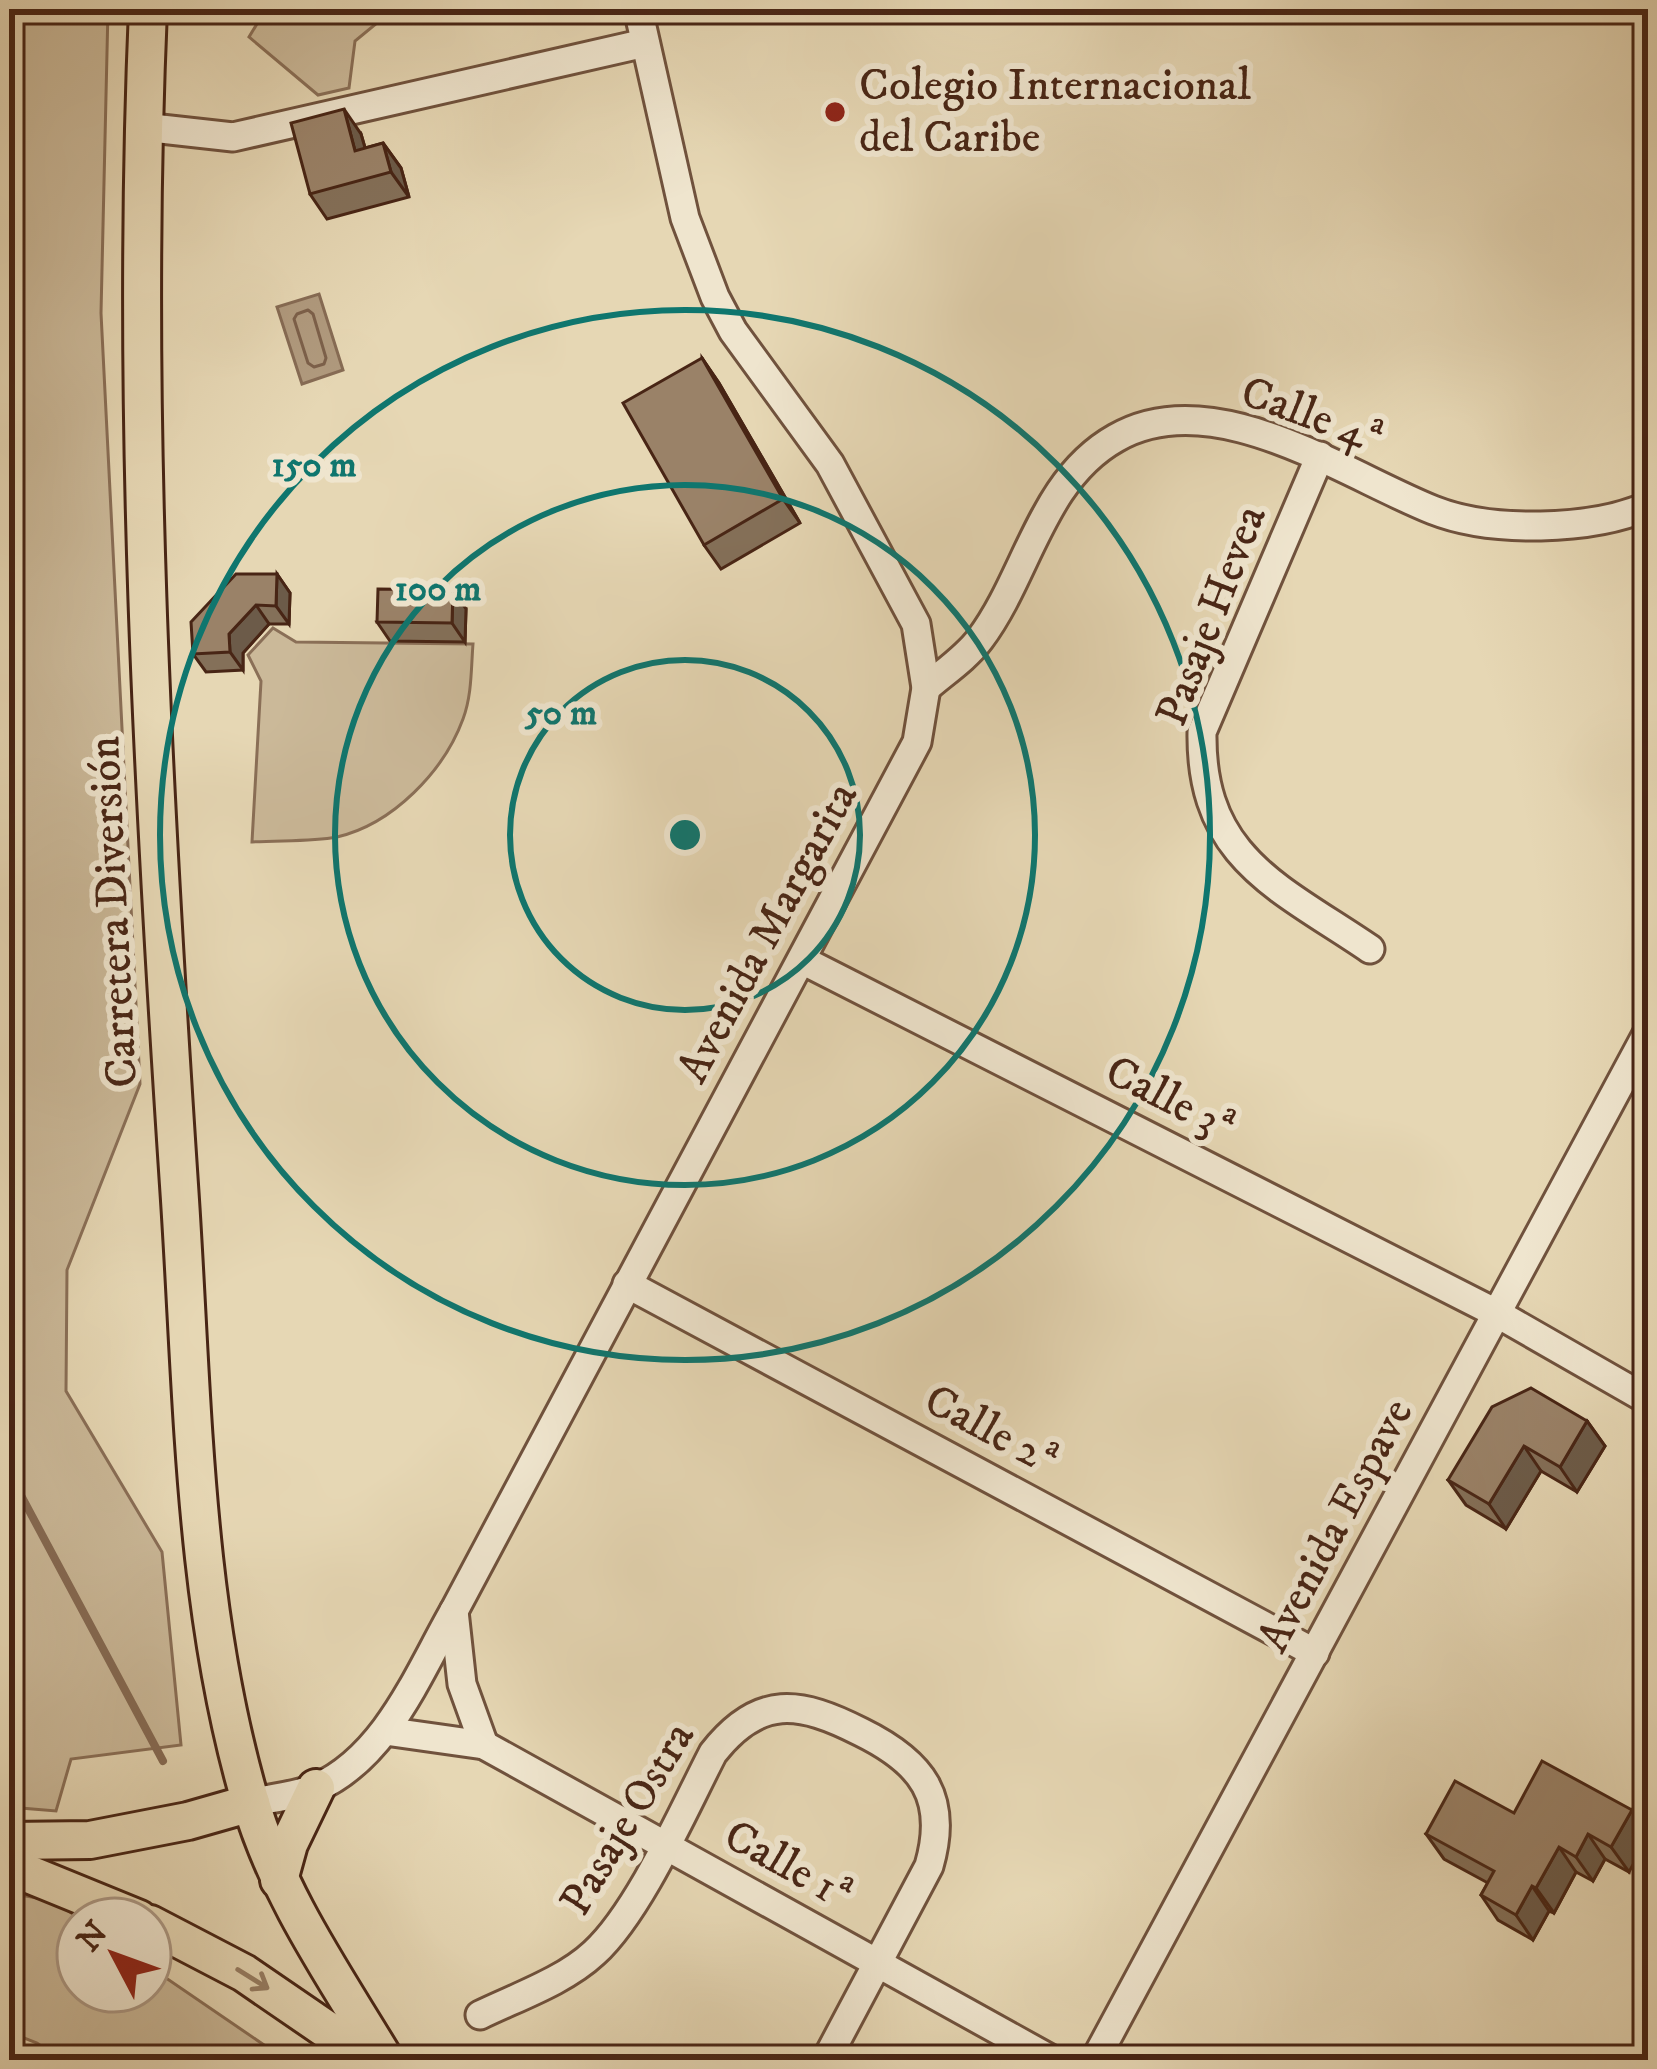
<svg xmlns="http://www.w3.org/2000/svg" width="1657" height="2069" font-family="'IM FELL DW Pica',serif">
<rect width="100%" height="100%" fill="#e6d7b4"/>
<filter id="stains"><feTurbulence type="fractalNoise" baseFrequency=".00167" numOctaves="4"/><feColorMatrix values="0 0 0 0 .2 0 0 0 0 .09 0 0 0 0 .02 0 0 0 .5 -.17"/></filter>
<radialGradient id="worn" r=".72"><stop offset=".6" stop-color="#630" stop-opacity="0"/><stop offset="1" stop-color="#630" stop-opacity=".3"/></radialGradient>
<!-- green -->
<g fill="#cbb999" stroke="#8a6f57" stroke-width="3">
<path d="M9,9h99l-7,304 39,771 -73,186 -1,121 96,161 19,193 -110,14 -15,52 -47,-4z"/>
<path d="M266,9h128l-39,32 -6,47 -31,7 -69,-58z"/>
<path d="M273,628l23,14 177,2c-2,25 -1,51 -10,75 -19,52 -70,105 -126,118 -27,5 -57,3 -85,5l9,-161 -13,-26z"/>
<path d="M9,1893l45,8 26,18 -2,72h72v-24l136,93h-225l-24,-17 -28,-11z"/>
</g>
<!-- water -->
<path fill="#b09a7e" stroke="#866b54" stroke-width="3" d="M319,294l24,76 -41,14 -25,-77z"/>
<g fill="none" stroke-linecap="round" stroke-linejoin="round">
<!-- shore -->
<path stroke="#7c604a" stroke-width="3" d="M308,310l5,4 13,44 -2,6 -10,3 -6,-4 -14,-44 3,-5z"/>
<!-- stream -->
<path stroke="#866b54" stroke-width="8" d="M9,1473l154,288"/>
<defs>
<g id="minor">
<path d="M143,127l90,10 412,-94"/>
<path d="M1320,456l-118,276c-2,126 77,155 168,217"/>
<path d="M926,688c17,-15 40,-30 54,-49 48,-64 61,-159 136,-201 97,-56 227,36 317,72 58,23 158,21 215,-4"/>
<path d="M804,961l694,353 150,86"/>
<path d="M627,1284l688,369"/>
<path d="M454,1611l8,73 22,61"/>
<path d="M385,1731l99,14 568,315"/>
<path d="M251,1803c20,-5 45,-7 65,-15 70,-31 102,-114 138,-177l463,-869 9,-54 -10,-64 -86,-160 -97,-133 -18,-34 -30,-79 -47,-209"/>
<path d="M480,2015c37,-18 84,-34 114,-62 45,-41 90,-144 119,-200 46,-59 87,-52 148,-21 61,30 88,65 68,134l-103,194"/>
<path d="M1095,2060l553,-1028"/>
</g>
<g id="major">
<path d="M148,9c-17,393 5,784 31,1176 14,205 13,417 71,615 28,96 84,175 135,260"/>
<path d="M9,1841l81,-1 98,-19 63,-18"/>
<path d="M9,1866l130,53"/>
<path d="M279,1880l10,-36 27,-56"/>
<path d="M150,1924l94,49 127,87"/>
</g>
</defs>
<!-- minor casing -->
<use href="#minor" stroke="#70523d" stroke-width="33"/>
<!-- major casing -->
<use href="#major" stroke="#482515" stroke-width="42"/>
<!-- minor -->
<use href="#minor" stroke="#efe5ce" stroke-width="27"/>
<!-- major -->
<use href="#major" stroke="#e6d7b4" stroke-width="36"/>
</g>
<!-- wall -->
<g fill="#847059" stroke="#482515" stroke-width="3">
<path d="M361,134l4,14 18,-5 18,25 8,29 -82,22 -17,-25z"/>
<path d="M702,358l17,25 81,140 -79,46 -17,-24z"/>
<path d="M277,574l13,19 -1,31h-20l-26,29v17l-37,2 -13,-18z"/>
<path d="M466,609l-1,33 -75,-1 -13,-19z"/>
<path d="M1587,1421l18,25 -28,46 -36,-21 -35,58 -40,-24 -18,-25z"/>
<path d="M1632,1810l-3,62 -24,-13 -12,22 -17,-9 -22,41 -5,-2 -16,29 -35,-20 -17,-25 7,-12 -44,-24 -18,-25 88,-21z"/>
</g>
<!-- shaded-wall -->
<g fill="#6c5b49" stroke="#482515" stroke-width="3">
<path d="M344,109l17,25 12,41 -18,-24z"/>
<path d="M383,143l18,25 8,29 -18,-25z"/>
<path d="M702,358l17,25 81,140 -17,-24z"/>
<path d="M277,574l13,19 -1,31 -13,-18z"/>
<path d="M453,590l13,19 -1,33 -13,-19z"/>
<path d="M256,605l13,19 -26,29v17l-13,-18 -1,-18z"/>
<path d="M1587,1421l18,25 -28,46 -17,-25z"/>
<path d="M1524,1446l17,25 -35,58 -17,-25z"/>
<path d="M1632,1810l16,23v4l-19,35 -18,-25z"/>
<path d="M1588,1834l17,25 -12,22 -17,-24z"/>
<path d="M1559,1847l17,25 -22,41 -18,-25z"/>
<path d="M1532,1886l17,25 -16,29 -17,-25z"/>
</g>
<!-- building -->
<g fill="#9a8268" stroke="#482515" stroke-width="3">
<path d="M344,109l11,42 28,-8 8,29 -81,22 -19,-71z"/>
<path d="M702,358l81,141 -79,46 -81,-142z"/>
<path d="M236,574h41l-1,32 -20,-1 -27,29 1,18 -37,2 -2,-32z"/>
<path d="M378,589l75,1 -1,33 -75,-1z"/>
<path d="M1531,1388l56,33 -27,46 -36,-21 -35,58 -41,-24 44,-73z"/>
<path d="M1542,1761l90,49 -21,37 -23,-13 -12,23 -17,-10 -23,41 -4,-2 -16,29 -35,-20 13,-24 -68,-37 29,-53 59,32z"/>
</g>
<!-- one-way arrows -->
<defs><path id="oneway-shaft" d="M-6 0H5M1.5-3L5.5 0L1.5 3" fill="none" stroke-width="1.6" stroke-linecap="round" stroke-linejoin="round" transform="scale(3)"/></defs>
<use stroke="#977e64" href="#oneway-shaft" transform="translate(253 1979) rotate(32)"/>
<!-- distance rings -->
<g fill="none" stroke="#0f766e" stroke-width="6">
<circle cx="685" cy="835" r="175"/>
<circle cx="685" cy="835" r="350"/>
<circle cx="685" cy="835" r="525"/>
</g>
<!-- markers -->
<circle fill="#8f2418" stroke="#efe5ce" stroke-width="4.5" cx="835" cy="112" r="12"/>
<g text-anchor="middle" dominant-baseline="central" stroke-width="12" stroke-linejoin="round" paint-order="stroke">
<!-- poi labels -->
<g font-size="45" fill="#482515" stroke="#efe5ce" text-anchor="start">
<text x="859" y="86">Colegio Internacional<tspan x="859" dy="52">del Caribe</tspan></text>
</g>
<!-- street labels -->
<g font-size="45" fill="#482515" stroke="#efe5ce">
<text transform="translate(1312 416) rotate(20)">Calle 4ª</text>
<text transform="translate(1212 616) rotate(-69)">Pasaje Hevea</text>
<text transform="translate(114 912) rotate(-93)">Carretera Diversión</text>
<text transform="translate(768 933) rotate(-62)">Avenida Margarita</text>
<text transform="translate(1170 1100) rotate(27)">Calle 3ª</text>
<text transform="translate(991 1431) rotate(28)">Calle 2ª</text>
<text transform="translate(1336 1526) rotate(-62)">Avenida Espave</text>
<text transform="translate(628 1819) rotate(-59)">Pasaje Ostra</text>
<text transform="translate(788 1866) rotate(29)">Calle 1ª</text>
</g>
</g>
<circle cx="685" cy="835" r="18" fill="#0f766e" stroke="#efe5ce" stroke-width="6"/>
<g font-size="36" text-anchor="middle" font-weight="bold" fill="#0f766e" stroke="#efe5ce" stroke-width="12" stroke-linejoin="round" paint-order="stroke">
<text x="314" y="476">150 m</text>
<text x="438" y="600">100 m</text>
<text x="561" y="724">50 m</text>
</g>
<!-- margin -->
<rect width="1657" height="2069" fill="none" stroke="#e6d7b4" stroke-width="48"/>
<rect x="12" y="12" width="1633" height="2045" fill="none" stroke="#482515" stroke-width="6"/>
<rect x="24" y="24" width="1609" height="2021" fill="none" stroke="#482515" stroke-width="3"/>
<!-- north arrow -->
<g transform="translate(114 1955) rotate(311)"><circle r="57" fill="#efe5ce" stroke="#ac9884" stroke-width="3"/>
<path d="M0-9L21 45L0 30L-21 45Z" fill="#8f2418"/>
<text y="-18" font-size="33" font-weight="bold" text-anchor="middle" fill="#482515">N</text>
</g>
<rect width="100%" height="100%" filter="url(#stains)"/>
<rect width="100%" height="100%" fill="url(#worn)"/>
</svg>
